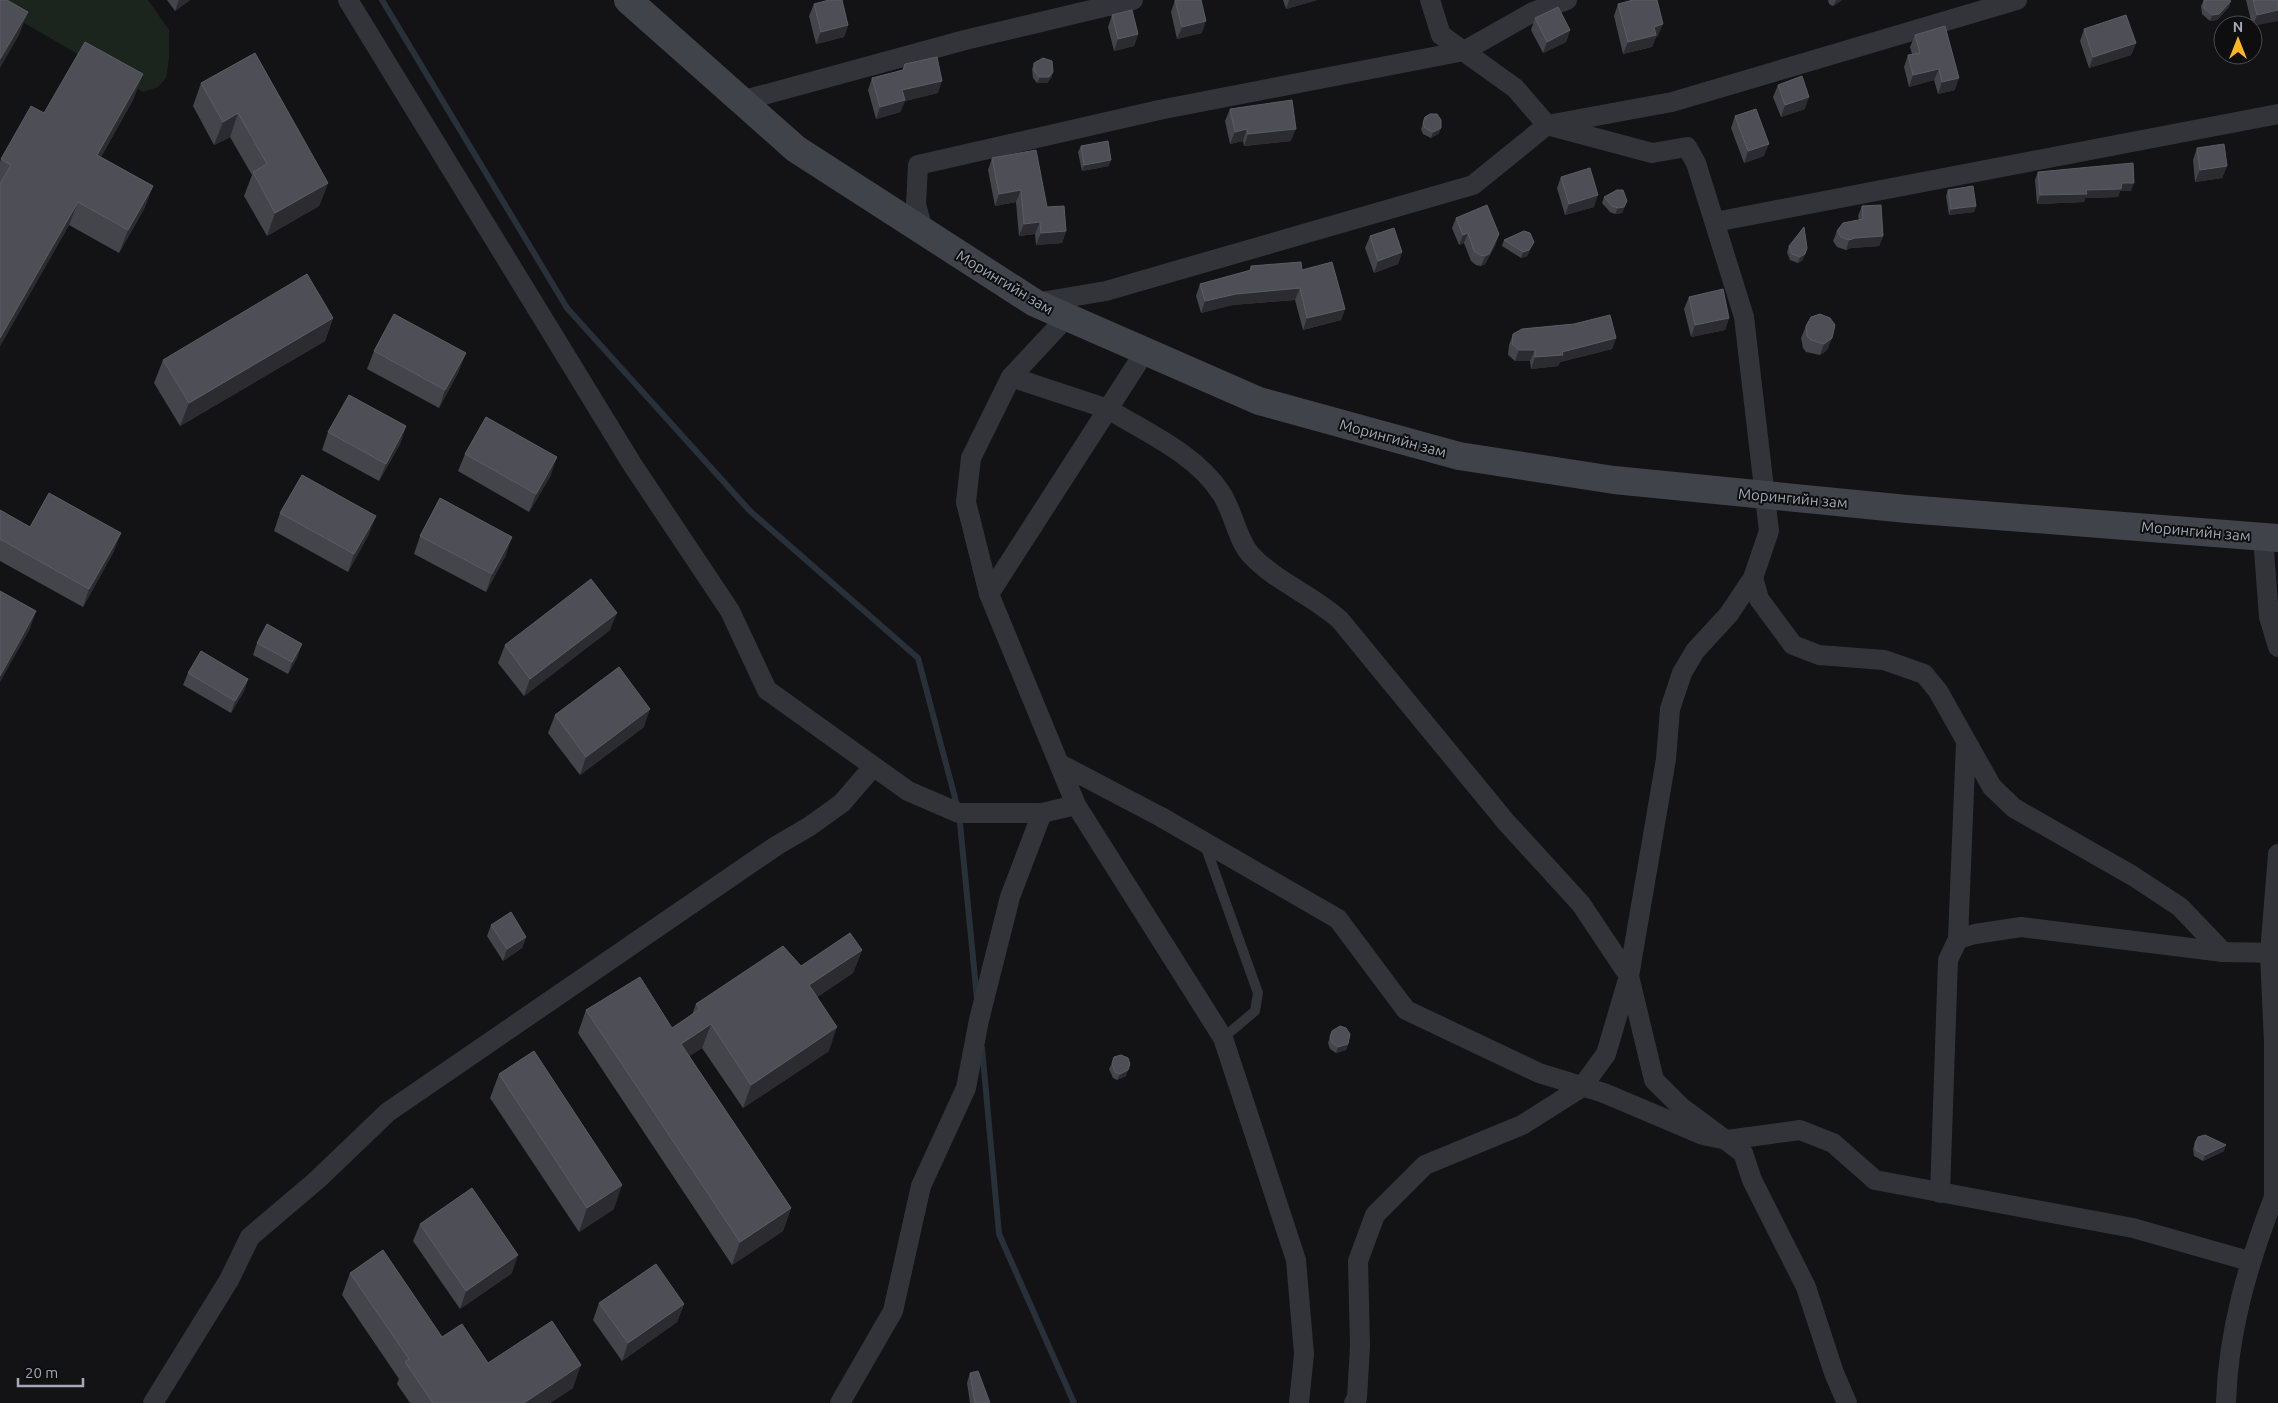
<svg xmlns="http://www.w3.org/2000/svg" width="2278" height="1403" font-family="Ubuntu,sans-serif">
<rect width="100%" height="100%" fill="#131214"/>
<!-- green -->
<path fill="#1c241e" d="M0,0h148l21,30v29l-3,19 -8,9 -15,5 -143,-83z"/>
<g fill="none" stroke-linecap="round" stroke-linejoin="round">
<!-- stream -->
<g stroke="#283139" stroke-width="6">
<path d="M382,0l185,308 183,203 168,147 41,155 18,186"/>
<path d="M982,1048l17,186 75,169"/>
</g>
<!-- lane -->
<path stroke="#33343a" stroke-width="10" d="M1205,845l53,148 -3,18 -32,27"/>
<!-- street -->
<g stroke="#33343a" stroke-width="20">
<path d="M348,0l284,464 98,147 37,79 141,101 51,22h83l34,-8"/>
<path d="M741,101l224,-61 168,-40"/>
<path d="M1715,222l563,-108"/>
<path d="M923,230l-7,-26 2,-39 241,-55 305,-59 69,-39 34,-12"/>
<path d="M1035,303l71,-12 367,-106 74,-60 125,-23 345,-102"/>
<path d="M1066,318l-55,59 -40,81 -5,44 23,92 87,211 147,233 73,222 8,94 -5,49"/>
<path d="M1011,377l97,32 36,-56"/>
<path d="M2263,537l6,80 9,30"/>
<path d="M1753,578l6,21 34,46 26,10 65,5 40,14 14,17 54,96 22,21 119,68 47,31 43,45"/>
<path d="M989,594l119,-185c39,24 88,45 113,84 12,17 16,47 30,62 25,27 62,40 89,65l166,202 75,82 48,72 25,104 27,27 62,46 9,27 54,107 28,86 13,30"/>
<path d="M1060,764l101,53 177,102 68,91 133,63 65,20 99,42 24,5 73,-10 33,13 42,37 258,48 116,33"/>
<path d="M1958,939l8,-197"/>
<path d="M1940,1193l8,-233 10,-21 17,-5 46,-7 202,25 55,1"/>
<path d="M2274,1197v-154l-4,-90 8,-99"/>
<path d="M153,1403l76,-123 21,-43 67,-57 71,-68 388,-266 34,-20 32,-23 31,-36"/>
<path d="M840,1403l53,-92 28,-125 45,-98 13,-68 31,-123 32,-84"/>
<path d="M1354,1403l3,-5 3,-52 -2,-85 17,-46 50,-50 97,-40 60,-38 24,-33 23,-78 37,-217 4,-50 12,-36 13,-22 34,-37 24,-36 16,-47 -25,-214 -48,-154 -9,-16 -35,6 -105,-28 -32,-37 -74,-53 -11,-35"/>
<path d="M2226,1403c2,-72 22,-139 48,-206l4,-2"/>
</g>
<!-- secondary -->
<path stroke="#41434a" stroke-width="28" d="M628,0l168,149 239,154 224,98 200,55 155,24 293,29 371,29"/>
</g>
<!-- wall -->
<g fill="#43454a">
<path d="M167,0h23l-15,11z"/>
<path d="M1175,0l27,33 -25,6 -6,-27z"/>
<path d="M1283,0h34l-31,9z"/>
<path d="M1828,0h14l-9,6 -4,-2z"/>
<path d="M2204,0l25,7 -12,13 -7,1 -8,-7 -1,-8z"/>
<path d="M2246,0h32l-25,25h-1z"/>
<path d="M814,4l34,21 -4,12 -28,7 -7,-28z"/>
<path d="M1618,4l40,32 -2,1 -4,10 -29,7 -9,-38z"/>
<path d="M1112,15l26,19 -4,12 -20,5 -6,-24z"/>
<path d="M1535,18l35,12 -4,12 -23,11 -12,-23z"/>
<path d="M2084,29l52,14 -5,12 -42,13 -9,-27z"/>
<path d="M1915,35l40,55 -17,4 -4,-14 -25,7 -5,-20 4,-12 4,-1 -2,-7z"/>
<path d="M1034,63l19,9 -2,6 -4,5h-10l-4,-5 -1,-9z"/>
<path d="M872,78l66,15 -33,8 -5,11 -24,7 -8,-29z"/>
<path d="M201,83l127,100 -9,23 -52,30 -23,-40 8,-21 -22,-38 -16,8 -21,-39z"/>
<path d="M1778,85l27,24 -24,8 -8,-20z"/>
<path d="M134,98l-33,59 52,29 -9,23 -25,44 -50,-28 -69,121v-184l1,-3 43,-46z"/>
<path d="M1230,109l61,32 -47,5 -1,-5 -13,3 -5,-23z"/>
<path d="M1735,116l29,40 -20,7 -13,-35z"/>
<path d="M1425,117l16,11 -3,6 -7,4 -8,-4 -2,-5z"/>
<path d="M1081,146l28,20 -27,5 -4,-19z"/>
<path d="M2197,148l30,18 -5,12 -27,4 -2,-22z"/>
<path d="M992,158l55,49 19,24 -4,12 -26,2 -1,-11 -16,2 -3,-34 -21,4 -7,-36z"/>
<path d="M2038,172l93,19h-11l-2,6 -33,1 -1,4 -47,2 -2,-24z"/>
<path d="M1561,177l33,30 -29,8 -8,-27z"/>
<path d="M1948,190l28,16 -2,6 -25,3 -3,-19z"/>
<path d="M1604,197l23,4 -5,12 -7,1 -5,-2 -8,-9z"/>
<path d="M1862,206l21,30 -4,10 -28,2 -5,2 -9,-3 -4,-6 4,-10 22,-11 -1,-4z"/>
<path d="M1456,218l40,26 -11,20 -4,2 -5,-1 -5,-4 -7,-18 -5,2 -7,-17z"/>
<path d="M1370,236l32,16 -4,12 -24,9 -9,-25z"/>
<path d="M1504,240l30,2 -7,14 -6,2 -19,-12z"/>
<path d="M1789,246l14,14 -5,3 -8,-3 -3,-8z"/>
<path d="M1251,266l51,4 43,39 -4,11 -38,10 -8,-30 -63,5 -31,8 -5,-17 4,-12 49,-13z"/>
<path d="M1689,297l40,21 -4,12 -34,7 -7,-28z"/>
<path d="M333,318l-8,23 -145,85 -26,-43 9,-23z"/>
<path d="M1806,326l26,12 -5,12 -7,5 -14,-3 -3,-4 -2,-10z"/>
<path d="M1513,334l103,4 -4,11 -52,13 -2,4 -27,3 -1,-8h-15l-7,-6 1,-10z"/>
<path d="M374,351l85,20 -20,37 -72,-39z"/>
<path d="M406,426l-6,18 -21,37 -57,-31 6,-18z"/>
<path d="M465,454l86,21 -22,37 -71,-41z"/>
<path d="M0,510l30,17 84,24 -31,56 -83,-46z"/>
<path d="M280,513l89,21 -21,38 -74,-41z"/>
<path d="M420,536l86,19 -20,37 -72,-38z"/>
<path d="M610,630l-86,66 -26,-33 7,-18z"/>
<path d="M257,643l41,13 -10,18 -35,-19z"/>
<path d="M188,673l60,6 -4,12 -13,22 -48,-28z"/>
<path d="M555,715l89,12 -64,48 -32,-42z"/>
<path d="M491,925l35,12 -4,11 -19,13 -16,-25z"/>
<path d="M862,950l-9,23 -36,24 12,54 -86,57 -41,-60 -13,8 102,152 -8,23 -51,34 -154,-232 8,-23 86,18 20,-13 4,-11 105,-38z"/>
<path d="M1332,1031l16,13 -2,6 -10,3 -6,-4 -2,-6z"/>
<path d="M1112,1063l14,13 -9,4 -4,-2 -4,-9z"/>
<path d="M499,1074l115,135 -35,23 -89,-134z"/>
<path d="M2195,1143l29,8 -21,10 -9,-5 -1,-7z"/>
<path d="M420,1224l92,49 -52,36 -47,-68z"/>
<path d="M350,1273l92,64 46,26 85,25 -23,15h-140l-13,-19 2,-5 -57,-84z"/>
<path d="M599,1303l85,1 -7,18 -55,39 -29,-41z"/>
<path d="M970,1373l20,30h-20l-3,-20z"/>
</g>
<!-- shaded-wall -->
<g fill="#2c2c30">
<path d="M179,0h11l-15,11z"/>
<path d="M1289,0h28l-31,9z"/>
<path d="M1836,0h6l-9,6z"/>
<path d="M2231,1l-2,6 -12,13 -7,1 2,-6z"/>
<path d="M2278,10v11l-25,5 4,-11z"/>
<path d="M28,12l-9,23 -19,33v-9z"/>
<path d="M1206,21l-4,12 -25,6 5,-12z"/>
<path d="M1663,24l-5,12 -2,1 -4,10 -29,7 5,-12 26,-15z"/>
<path d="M848,25l-4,12 -28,7 5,-12z"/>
<path d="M1570,30l-4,12 -23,11 4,-11z"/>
<path d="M1138,34l-4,12 -20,5 4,-12z"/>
<path d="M2136,43l-5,12 -42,13 4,-11z"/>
<path d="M1939,69l-5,11 -25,7 4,-12z"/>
<path d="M1053,72l-2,6 -4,5h-10l3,-6z"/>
<path d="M143,74l-9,24 -45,80 8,-23z"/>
<path d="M1959,78l-4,12 -17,4 4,-12z"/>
<path d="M942,81l-4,12 -33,8 -5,11 -24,7 4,-12 22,-17z"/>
<path d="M1809,97l-4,12 -24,8 4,-12z"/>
<path d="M238,113l-8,24 -16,8 9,-23z"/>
<path d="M1441,128l-3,6 -7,4 2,-6z"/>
<path d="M1247,129l-4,12 -13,3 5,-12z"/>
<path d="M1296,129l-5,12 -47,5 4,-12z"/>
<path d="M1769,144l-5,12 -20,7 4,-12z"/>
<path d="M1111,160l-2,6 -27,5 2,-6z"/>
<path d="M2227,166l-5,12 -27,4 5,-12z"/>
<path d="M328,183l-9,23 -52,30 8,-23z"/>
<path d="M2122,183h12l-3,8h-11l-2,6 -33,1 -1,4 -47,2 3,-9z"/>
<path d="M153,186l-9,23 -25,44 9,-23z"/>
<path d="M1021,190l-5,12 -21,4 4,-12z"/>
<path d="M1598,195l-4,12 -29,8 4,-11z"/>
<path d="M1627,201l-5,12 -7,1 3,-6z"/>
<path d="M78,202l-9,23 -69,121v-8z"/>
<path d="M1976,206l-2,6 -25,3 2,-6z"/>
<path d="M1040,222l-5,12 -16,2 5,-12z"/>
<path d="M1066,231l-4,12 -26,2 5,-12z"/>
<path d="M1468,233l-4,10 -5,2 4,-10z"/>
<path d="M1499,234l-3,10 -11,20 -4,2 4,-10z"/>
<path d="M1883,236l-4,10 -28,2 -5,2 3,-10 6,-2z"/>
<path d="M1534,242l-7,14 -6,2 2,-6z"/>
<path d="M1402,252l-4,12 -24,9 4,-12z"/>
<path d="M1805,254l-2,6 -5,3 2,-6z"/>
<path d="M1300,288l-5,12 -63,5 -31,8 4,-12 31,-7z"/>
<path d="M1345,309l-4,11 -38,10 4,-12z"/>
<path d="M333,318l-8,23 -145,85 9,-23z"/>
<path d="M1729,318l-4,12 -34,7 4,-12z"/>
<path d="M1616,338l-4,11 -52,13 -2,4 -27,3 4,-12 27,-5z"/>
<path d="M1832,338l-5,12 -7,5 4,-11z"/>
<path d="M1519,350h16l-5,11h-15z"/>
<path d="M466,353l-7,18 -20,37 6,-18z"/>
<path d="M406,426l-6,18 -21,37 7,-17z"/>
<path d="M557,457l-6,18 -22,37 7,-18z"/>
<path d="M376,516l-7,18 -21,38 6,-18z"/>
<path d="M121,533l-7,18 -31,56 6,-18z"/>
<path d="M512,537l-6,18 -20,37 6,-18z"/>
<path d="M36,611l-6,18 -30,53v-6z"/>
<path d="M617,613l-7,17 -86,66 6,-17z"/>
<path d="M302,644l-4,12 -10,18 4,-12z"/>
<path d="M248,679l-4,12 -13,22 4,-12z"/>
<path d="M650,709l-6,18 -64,48 6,-18z"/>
<path d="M526,937l-4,11 -19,13 4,-12z"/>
<path d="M862,950l-9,23 -52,35 8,-23z"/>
<path d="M711,1024l-9,24 -29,19 8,-23z"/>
<path d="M837,1027l-8,24 -86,57 8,-23z"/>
<path d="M1348,1044l-2,6 -10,3 2,-6z"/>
<path d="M1128,1070l-2,6 -9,4 3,-6z"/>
<path d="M2226,1145l-2,6 -21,10 2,-6z"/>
<path d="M622,1185l-8,24 -35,23 8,-24z"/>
<path d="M791,1208l-8,23 -51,34 8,-23z"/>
<path d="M518,1255l-6,18 -52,36 6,-18z"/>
<path d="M684,1304l-7,18 -55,39 6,-18z"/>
<path d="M581,1365l-8,23 -23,15h-26z"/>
</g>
<!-- building -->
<g fill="#4e4f56" stroke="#5b5d65">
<path d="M0,0h7l21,12 -28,47z"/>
<path d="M829,0h13l6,25 -27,7 -7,-28z"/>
<path d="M1175,0h26l5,21 -24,6z"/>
<path d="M1633,0h24l6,24 -9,3 2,8 -28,7 -10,-38z"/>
<path d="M2204,0h25l2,1 -12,13 -7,1 -8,-7z"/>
<path d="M2253,0h25v10l-21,5z"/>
<path d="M1558,7l12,23 -23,12 -12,-24z"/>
<path d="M1132,10l6,24 -20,5 -6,-24z"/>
<path d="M2126,15l10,28 -43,14 -9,-28z"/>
<path d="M1945,26l14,52 -17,4 -3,-13 -26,6 -5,-20 12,-2 -5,-18z"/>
<path d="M85,42l58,32 -46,81 56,31 -25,44 -50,-28 -78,136v-154l11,-19 -10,-6 30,-53 13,7z"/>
<path d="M255,53l73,130 -53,30 -22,-41 14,-8 -29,-51 -15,9 -22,-39z"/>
<path d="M937,57l5,24 -40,9 3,10 -25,7 -8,-29 31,-8 2,-6z"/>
<path d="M1043,58l9,3 1,11 -4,5h-9l-5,-5 -1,-9z"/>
<path d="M1802,76l7,21 -24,8 -7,-20z"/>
<path d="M1292,100l4,29 -48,5 -1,-5 -12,3 -5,-23z"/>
<path d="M1756,109l13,35 -21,7 -13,-35z"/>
<path d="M1430,114h7l4,6v8l-8,4 -8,-4 -2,-5 2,-6z"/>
<path d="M1108,141l3,19 -27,5 -3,-19z"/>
<path d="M2224,144l3,22 -27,4 -3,-22z"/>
<path d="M1036,150l11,57 17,-1 2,25 -25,2 -1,-11 -16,2 -3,-34 -22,4 -7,-36z"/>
<path d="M2133,163l1,20h-12l-1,6 -35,1 1,4 -47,1 -2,-23z"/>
<path d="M1590,168l8,27 -29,9 -8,-27z"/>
<path d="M1973,186l3,20 -25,3 -3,-19z"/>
<path d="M1617,190h6l4,11 -3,6 -6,1 -6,-2 -8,-9z"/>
<path d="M1487,205l12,29 -10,20 -4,2 -5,-1 -6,-4 -6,-18 -5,2 -7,-17z"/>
<path d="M1881,205l2,31 -28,2 -6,2 -8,-3 -4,-6 6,-8 20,-4 -1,-13z"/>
<path d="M1804,227l3,21 -2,6 -5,3 -8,-3 -3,-8z"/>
<path d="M1394,228l8,24 -24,9 -8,-25z"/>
<path d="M1524,231l6,2 4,9 -5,8 -6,2 -19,-12z"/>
<path d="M1301,262l1,8 30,-8 13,47 -38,9 -7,-30 -64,6 -31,7 -5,-17 51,-14v-4z"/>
<path d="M307,274l26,44 -144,85 -26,-43z"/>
<path d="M1723,289l6,29 -34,7 -6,-28z"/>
<path d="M394,314l72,39 -21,37 -71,-39z"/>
<path d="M1820,314l10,4 5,7 -3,13 -8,6 -13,-4 -4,-4 -1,-10 5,-9z"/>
<path d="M1610,315l6,23 -54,14 1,3 -28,2v-7h-16l-7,-6 1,-10 9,-5 52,-5z"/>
<path d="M349,395l57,31 -20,38 -58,-32z"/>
<path d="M486,417l71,40 -21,37 -71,-40z"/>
<path d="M302,475l74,41 -22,38 -74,-41z"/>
<path d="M49,493l72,40 -32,56 -89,-50v-29l30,17z"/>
<path d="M440,498l72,39 -20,37 -72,-38z"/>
<path d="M591,579l26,34 -87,66 -25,-34z"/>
<path d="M0,591l36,20 -36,65z"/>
<path d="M267,624l35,20 -10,18 -35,-19z"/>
<path d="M201,651l47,28 -13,22 -47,-28z"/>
<path d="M619,667l31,42 -64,48 -31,-42z"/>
<path d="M511,912l15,25 -19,12 -16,-24z"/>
<path d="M850,933l12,17 -53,35 28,42 -86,58 -40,-61 -30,20 110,164 -51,34 -154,-232 54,-33 32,51 28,-19 -4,-5 87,-58 18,20z"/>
<path d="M1340,1026l6,2 4,6 -2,10 -10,3 -6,-4 -2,-6 2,-6z"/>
<path d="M534,1051l88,134 -35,23 -88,-134z"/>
<path d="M1121,1055l7,3 2,6 -2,6 -8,4 -5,-2 -3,-9 2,-6z"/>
<path d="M2205,1135l21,10 -21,10 -9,-5 -1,-7 3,-6z"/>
<path d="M472,1188l46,67 -52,36 -46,-67z"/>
<path d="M383,1250l59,87 20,-13 26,39 64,-42 29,44 -57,38h-91l-28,-41 4,-3 -59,-86z"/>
<path d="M656,1264l28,40 -56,39 -29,-40z"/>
<path d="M978,1371l12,32h-15l-5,-30z"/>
</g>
<g text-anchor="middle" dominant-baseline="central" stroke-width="4" stroke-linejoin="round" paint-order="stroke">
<!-- street labels -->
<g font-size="15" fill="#a3a9b6" stroke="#0e0e0f">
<text transform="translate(1005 282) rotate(31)">Морингийн зам</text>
<text transform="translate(1393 438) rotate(15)">Морингийн зам</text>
<text transform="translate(1793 498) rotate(5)">Морингийн зам</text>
<text transform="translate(2196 531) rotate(5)">Морингийн зам</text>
</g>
</g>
<!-- north arrow -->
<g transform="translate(2238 40)"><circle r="24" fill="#0e0e0f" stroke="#4a4c52"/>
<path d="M0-4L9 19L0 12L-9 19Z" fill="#ffb620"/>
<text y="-8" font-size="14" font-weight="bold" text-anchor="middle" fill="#a3a9b6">N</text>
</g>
<!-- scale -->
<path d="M18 1378v8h65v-8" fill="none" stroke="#a3a9b6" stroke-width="2.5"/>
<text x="25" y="1378" font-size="15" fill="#a3a9b6" stroke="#0e0e0f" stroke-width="4" paint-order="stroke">20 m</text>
</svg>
